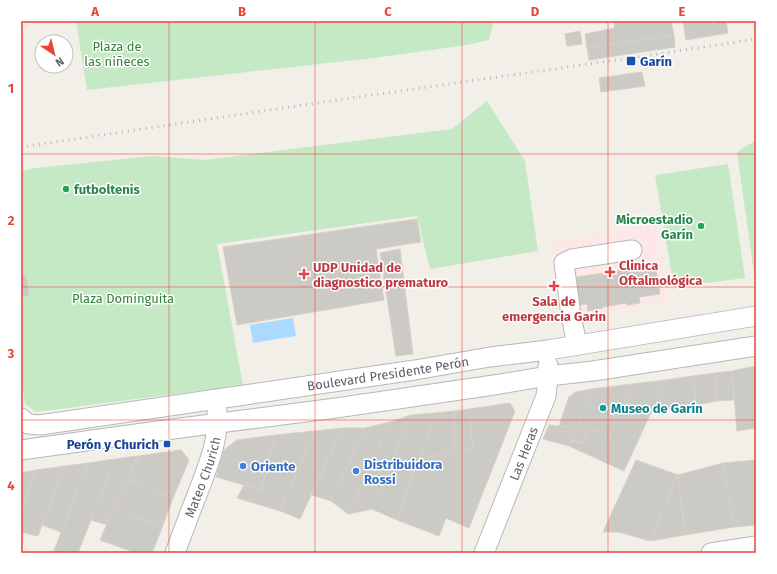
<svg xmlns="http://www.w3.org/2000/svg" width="777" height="574" font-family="'Fira Sans',sans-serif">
<rect width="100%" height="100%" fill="#f1efe8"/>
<!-- medical -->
<path fill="#fce8e6" d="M657,223l12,79 -106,17 -13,-77z"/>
<!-- green -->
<g fill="#c5e8c5">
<path d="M76,21h417v4l-4,15 -22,5 -94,13 -286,32z"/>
<path d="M487,101l38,60 13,90 -108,18 -13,-53 -200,28 26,141 -207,27 -11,-8 -4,-29v-204l15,-3 116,-12 53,4 247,-31z"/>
<path d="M756,140v147l-19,-134c5,-6 13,-8 19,-13z"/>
<path d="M728,164l17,114 -71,9 -19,-112z"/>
</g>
<!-- water -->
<path fill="#aadaff" d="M293,318l3,18 -43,7 -3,-18z"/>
<!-- building -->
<g fill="#cccac5" stroke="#d6d1c6">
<path d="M614,21h57l3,14 -87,13 -2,-14 30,-6z"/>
<path d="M683,21h29v3l14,-3 2,12 -42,7z"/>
<path d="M580,31l2,13 -15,2 -2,-12z"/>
<path d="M674,35l1,12 -86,13 -2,-12z"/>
<path d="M642,72l3,14 -44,6 -2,-14z"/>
<path d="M417,219l4,23 -45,7 8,51 -147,25 -14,-78z"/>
<path d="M400,249l13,105 -17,2 -16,-103z"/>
<path d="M656,268l4,26 -21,3 1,6 -13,2 -1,-2 -23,4v1l-15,3 -1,-7 -13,2 -4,-28 60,-9 1,3z"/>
<path d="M21,275h5l3,20 -8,1z"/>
<path d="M756,366v62l-19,3 -5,-60z"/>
<path d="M732,371l2,29 -17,1 -2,-28z"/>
<path d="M715,373l2,28 -21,4 -3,-29z"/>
<path d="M693,376l3,29 -45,7 15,-32z"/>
<path d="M666,380l-42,91 -55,-25 2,-5 12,2 6,-15 20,8 23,-52z"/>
<path d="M632,384l-23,52 -20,-8 -6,15 -11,-3 20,-51z"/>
<path d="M592,389l-15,39 -18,-2 10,-29 7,-5z"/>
<path d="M510,403l5,8 -46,117 -23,-10 -7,18 -42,-16 24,-67 9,4 24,-6 19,-2 -4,-40z"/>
<path d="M469,409l4,40 -19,2 1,-40z"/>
<path d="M455,411l-1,40 -24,6 -9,-4 14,-40z"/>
<path d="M435,413l-38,107 -25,-11 39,-94z"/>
<path d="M411,415l-39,94 -24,5 42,-92z"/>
<path d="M390,422l-9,20 -33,72 -17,-13 34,-73z"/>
<path d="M549,425l28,3 -8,18 -26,-7z"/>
<path d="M342,428l-42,91 -20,-8 35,-80z"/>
<path d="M342,428h23l-34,73 -19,-6z"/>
<path d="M315,431l-35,80 -43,-13 7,-13 17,5 14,-55z"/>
<path d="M275,435l-14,55 -45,-13 8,-27 13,-10z"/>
<path d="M181,450l8,10 -16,38 -46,-18 11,-24z"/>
<path d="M138,456l-31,69 -16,-5 24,-61z"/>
<path d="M115,459l-37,94h-25l35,-90z"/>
<path d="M636,460l42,15 -28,66 -31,-9h-16z"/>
<path d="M756,460v65l-22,2 -11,-64z"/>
<path d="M88,463l-27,69 -19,-7 23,-59z"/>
<path d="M723,463l11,64 -49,8 -7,-60z"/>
<path d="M65,466l-27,70 -17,-4v-17l15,-45z"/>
<path d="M36,470l-15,45v-42z"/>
<path d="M678,475l7,60 -35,6z"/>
<path d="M127,480l46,18 -11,30 -48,-20z"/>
<path d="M114,508l48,20 -10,25h-16l-36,-13z"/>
</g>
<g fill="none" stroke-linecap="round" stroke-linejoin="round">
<defs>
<g id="minor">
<path d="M577,345l-6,-30 -7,-52 8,-4 60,-9"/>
<path id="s1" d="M21,418l7,6 12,1 177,-26 198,-29 75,-13 58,-7 208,-34"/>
<path d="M21,450l144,-20 171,-22 158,-23 54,-9 45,-5 163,-25"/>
<path id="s2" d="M175,553c7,-19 14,-38 22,-58 10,-27 22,-53 20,-83"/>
<path id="s3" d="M484,553l62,-157 2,-20v-11"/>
<path d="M711,553l45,-7"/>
</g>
</defs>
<!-- minor casing -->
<use href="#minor" stroke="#b5b8bc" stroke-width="21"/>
<!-- minor -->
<use href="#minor" stroke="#fff" stroke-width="19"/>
<!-- rail -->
<path stroke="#b6b7b8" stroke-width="3" stroke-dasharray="1 5" stroke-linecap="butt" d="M21,147l323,-48 287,-41 125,-19"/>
</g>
<!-- grid -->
<path fill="none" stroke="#ea4335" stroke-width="1" stroke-opacity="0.55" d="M169,21v532M315,21v532M462,21v532M608,21v532M21,154h735M21,287h735M21,420h735"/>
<!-- markers -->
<g fill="#1a4fb4" stroke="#fff" stroke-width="1.5">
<rect x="626" y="56" width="10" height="10" rx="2"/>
<rect x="163" y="440" width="8" height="8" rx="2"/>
</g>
<g fill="#2e9e5b" stroke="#fff" stroke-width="1.5">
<circle cx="66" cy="189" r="4"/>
<circle cx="701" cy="226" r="4"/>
</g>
<g fill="#e0444e" stroke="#fff" stroke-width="1.5">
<path d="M608 266h4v4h4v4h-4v4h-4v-4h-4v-4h4z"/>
<path d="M302 268h4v4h4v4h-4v4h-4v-4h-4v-4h4z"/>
<path d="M552 280h4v4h4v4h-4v4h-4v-4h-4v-4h4z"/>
</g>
<circle fill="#0f9aa8" stroke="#fff" stroke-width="1.5" cx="603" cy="408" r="4"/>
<g fill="#3f7fe0" stroke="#fff" stroke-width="1.5">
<circle cx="243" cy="466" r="4"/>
<circle cx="356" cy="471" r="4"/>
</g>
<g text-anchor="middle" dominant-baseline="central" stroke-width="3" stroke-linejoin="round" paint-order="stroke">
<!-- park labels -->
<g font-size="13" fill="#348238" stroke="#fff">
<text x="117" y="46">Plaza de<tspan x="117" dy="15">las niñeces</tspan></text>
<text x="123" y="298">Plaza Dominguita</text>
</g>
<!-- transit labels -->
<g font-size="13" font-weight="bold" fill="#164399" stroke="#fff" text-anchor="start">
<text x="640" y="61">Garín</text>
<text x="159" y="444" text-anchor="end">Perón y Churich</text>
</g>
<!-- leisure labels -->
<g font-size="13" font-weight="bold" fill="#27864d" stroke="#fff" text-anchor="start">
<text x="74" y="189">futboltenis</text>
<text x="693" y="219" text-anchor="end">Microestadio<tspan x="693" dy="15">Garín</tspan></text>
</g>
<!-- health labels -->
<g font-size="13" font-weight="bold" fill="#be3a42" stroke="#fff" text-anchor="start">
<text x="619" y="265">Clinica<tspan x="619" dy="15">Oftalmológica</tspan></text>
<text x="313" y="267">UDP Unidad de<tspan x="313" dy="15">diagnostico prematuro</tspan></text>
<text x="554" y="301" text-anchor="middle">Sala de<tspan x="554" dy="15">emergencia Garin</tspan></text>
</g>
<!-- street labels -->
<g font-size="13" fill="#5f6368" stroke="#fff">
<text stroke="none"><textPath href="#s1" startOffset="373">Boulevard Presidente Perón</textPath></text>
<text stroke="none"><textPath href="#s3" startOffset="107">Las Heras</textPath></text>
<text stroke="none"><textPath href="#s2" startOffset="81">Mateo Churich</textPath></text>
</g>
<!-- culture labels -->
<g font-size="13" font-weight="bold" fill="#0d838f" stroke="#fff" text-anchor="start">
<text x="611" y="408">Museo de Garín</text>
</g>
<!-- shop labels -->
<g font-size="13" font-weight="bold" fill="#366cbe" stroke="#fff" text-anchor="start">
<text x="364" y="464">Distribuidora<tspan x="364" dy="15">Rossi</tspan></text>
<text x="251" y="466">Oriente</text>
</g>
</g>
<!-- border -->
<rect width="777" height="574" fill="none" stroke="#ffffff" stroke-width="44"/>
<!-- north arrow -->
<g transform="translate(54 54) rotate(145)"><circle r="19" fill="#ffffff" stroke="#bfc1c3"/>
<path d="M0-3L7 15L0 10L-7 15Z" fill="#ea4335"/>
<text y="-6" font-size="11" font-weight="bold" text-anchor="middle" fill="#5f6368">N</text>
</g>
<rect x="22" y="22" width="733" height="530" fill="none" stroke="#ea4335" stroke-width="1.5"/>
<g font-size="13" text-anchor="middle" font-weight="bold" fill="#ea4335">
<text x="95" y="16">A</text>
<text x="242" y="16">B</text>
<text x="388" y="16">C</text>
<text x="535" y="16">D</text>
<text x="682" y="16">E</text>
<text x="11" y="93">1</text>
<text x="11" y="225">2</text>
<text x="11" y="358">3</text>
<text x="11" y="490">4</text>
</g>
</svg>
